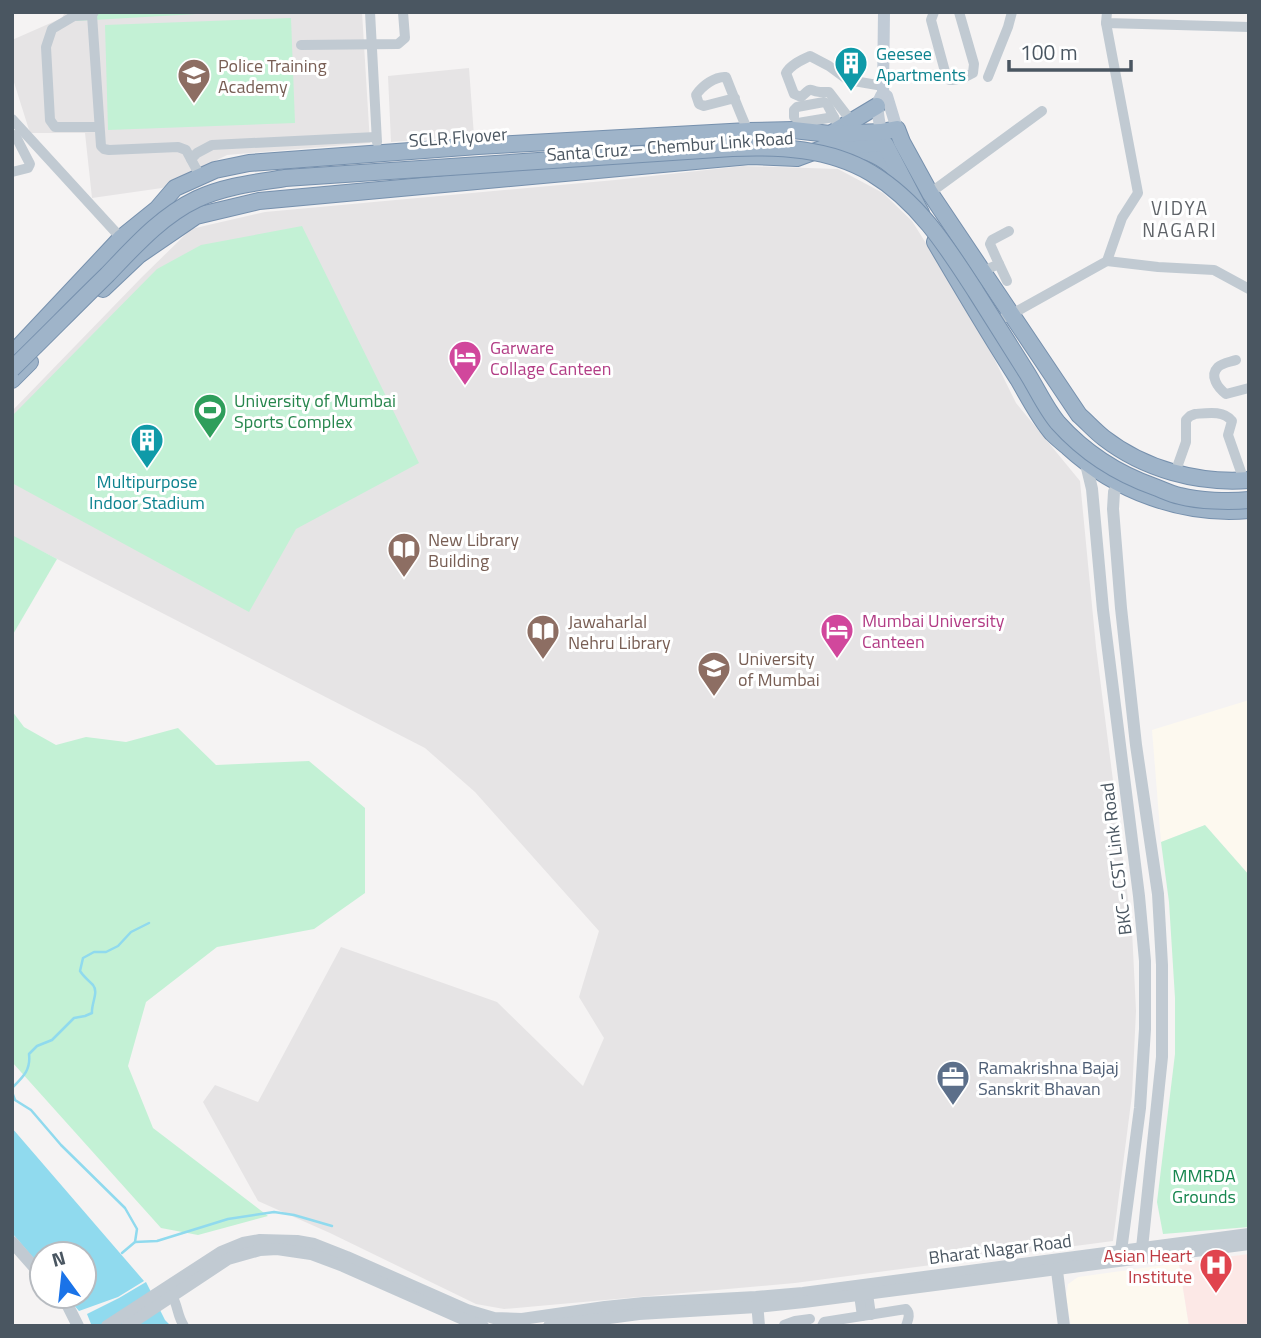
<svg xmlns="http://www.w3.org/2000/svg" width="1261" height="1338" font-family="'Titillium Web',sans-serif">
<rect width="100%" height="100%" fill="#f5f3f3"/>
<!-- commercial -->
<g fill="#fdf9ef">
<path d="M1249,700v175l-44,-50 -44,17 -9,-112z"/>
<path d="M1179,1263l10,63h-118l-5,-30 2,-12 10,-7z"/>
</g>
<!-- education -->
<g fill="#e6e4e5">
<path d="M65,12h297l8,131 -143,12 -65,33 -70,10 -7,-65h-55l-18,-57v-36l50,-22z"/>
<path d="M469,68l5,68 -83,6 -3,-66z"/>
<path d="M743,166l95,3 45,24 29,28 67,107 37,75 64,78 16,166 36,283 4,81 -4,84 -19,146 -318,42 -291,26 -28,-5 -146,-71 -72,-32 -55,-99 12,-17 43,17 83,-155 156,55 86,84 21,-48 -25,-41 20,-66 -124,-139 -50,-44 -399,-205 -14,24v-156l130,-134 49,-48 74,-17 350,-32z"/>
</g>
<!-- medical -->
<path fill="#fce8e6" d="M1249,1254v72h-60l-10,-63z"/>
<!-- green -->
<g fill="#c3f1d5">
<path d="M80,12h151l-155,9z"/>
<path d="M291,18l4,105 -187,7 -3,-105z"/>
<path d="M302,226l117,237 -123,66 -47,83 -237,-129v-67l145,-147 44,-24z"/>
<path d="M12,535l45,24 -45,77z"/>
<path d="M12,711l12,16 32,18 30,-8 40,5 52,-14 38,37 93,-4 56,47v85l-51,36 -97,18 -71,55 -18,64 25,62 115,88 -70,19 -37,-7 -149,-166z"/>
<path d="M1205,825l44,50v352l-86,7 -6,-32 18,-148v-56l-6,-96 -8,-60z"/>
</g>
<!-- water -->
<g fill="#90daee">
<path d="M12,1128l132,153 -26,16 -39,14 -13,-15h18v-42h-42v14l-30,-35z"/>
<path d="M146,1282l19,38 6,6h-77l-3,-2 -4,-10 32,-16z"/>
</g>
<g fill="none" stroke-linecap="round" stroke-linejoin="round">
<!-- stream -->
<g stroke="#90daee" stroke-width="2.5">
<path d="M12,1088c11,-11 19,-18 17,-34l8,-8 15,-6 22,-22 11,-2 7,-3c-1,-9 7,-21 1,-28 -5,-5 -9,-8 -13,-14l3,-13 11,-6h12l12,-6 13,-14 18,-9"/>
<path d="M12,1092l3,8 16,10 30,35 64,63 12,21 -2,13 -13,11"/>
<path d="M135,1242l22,-1 71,-22 46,-7 20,3 38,11"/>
</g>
<defs>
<g id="trunk">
<path d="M832,133l45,-27"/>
<path d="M851,149c16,0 34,10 45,21"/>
<path d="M935,242c27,46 54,92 83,137 10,17 21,39 34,54 5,5 11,10 16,14 48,44 115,69 181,63"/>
<path d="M103,289l36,-34 57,-39 63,-15 491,-45 47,2 27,-10 56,-5 5,1 36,69"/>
<path d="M12,354l109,-116 36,-29 18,-21 40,-18 34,-7 229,-17 270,-15 45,-1 37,4 51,-2 16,-3 5,13 28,51 149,222c8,7 16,16 25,23 40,31 94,46 145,42"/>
<path d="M12,380l18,-18"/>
</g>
</defs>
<!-- trunk casing -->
<use href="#trunk" stroke="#7690ad" stroke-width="18"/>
<!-- minor -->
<g stroke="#c1cad2" stroke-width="10">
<path d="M94,12l-2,3 9,131 3,3 5,1 69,-3 8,3 14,26"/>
<path d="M370,12l7,130"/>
<path d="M934,12l-3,8 16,59c8,3 19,-2 26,-6l1,-9 -15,-52"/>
<path d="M1107,12l-1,11 143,4"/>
<path d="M92,15l-18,1 -22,13 -6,18 4,73 5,7h44"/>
<path d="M301,45l97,-1 7,-6 -2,-26"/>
<path d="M988,77l20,-50 4,-15"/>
<path d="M735,98l-31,8 -5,-2 -3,-9c6,-9 19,-19 30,-18 7,18 14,36 22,54"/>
<path d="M794,117v-7l3,-3 27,-5 3,2 13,25"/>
<path d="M12,119l109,119"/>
<path d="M852,122l-23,-30c-3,0 -6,0 -9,0 -13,-1 -6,-7 -19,5l-7,-3 -8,-21c5,-9 16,-13 24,-17l19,10 19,14 35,6"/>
<path d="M798,123l36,-6"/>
<path d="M191,159l6,-6 15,-8 164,-8"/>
<path d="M12,172l16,-4 2,-4 -15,-29"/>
<path d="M930,193l112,-82"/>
<path d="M1107,261l51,6 56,3 35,19"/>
<path d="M999,264l8,17"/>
<path d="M983,271l16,-7 -9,-20 2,-4 17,-9"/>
<path d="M990,324l22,-10 95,-53 15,-43 16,-25 -32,-170"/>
<path d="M1236,360c-6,2 -14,3 -18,7 -9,9 0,21 8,27l23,-6"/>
<path d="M1175,473l11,-31v-22l4,-4 5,-2c12,-1 29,-4 37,7l-4,14 13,37v9"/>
<path d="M868,1294l3,21"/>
<path d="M859,1295l3,21"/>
<path d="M172,1296c6,9 5,20 12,30"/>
<path d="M784,1325l11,-4 15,-2"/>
<path d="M822,1326l2,-4 82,-13c5,5 2,11 0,17"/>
</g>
<!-- tertiary -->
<g stroke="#c1cad2" stroke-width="12">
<path d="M1086,464l6,25 11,121 36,286 6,65v68l-5,79 -19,143"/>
<path d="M1119,483l-5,9 -1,17 8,99 15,137 22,149 4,71v92l-20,191"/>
<path d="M12,1242l30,34"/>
<path d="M1056,1263l8,63"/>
<path d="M59,1296l9,10 10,20"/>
<path d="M757,1302l2,24"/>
<path d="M107,1326l114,-74 22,-9 17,-3 37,1 17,3 33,13 120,53 27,8 28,1 83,-12 39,-4 112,-6 47,-4 446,-59"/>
<path d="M127,1326l101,-67 32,-9 17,-1 34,5 32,12 120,53 20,7"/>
<path d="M549,1326l90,-12 118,-7 47,-5 445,-58"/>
</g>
<!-- secondary -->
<g stroke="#c1cbd6" stroke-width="12">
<path d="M883,93l4,3 10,33"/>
<path d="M881,132c-2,-14 -7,-28 2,-39l1,-81"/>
</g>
<!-- trunk -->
<use href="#trunk" stroke="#9fb4c9" stroke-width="16"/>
<defs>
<path id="trunk-bridge" d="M12,369c32,-31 63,-63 95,-94 27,-28 54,-59 90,-76 28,-13 57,-16 88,-21l447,-30c47,-2 97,0 139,25 48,29 76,74 105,119 17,27 34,54 51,81 10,16 19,36 31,50 26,29 60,51 97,64 8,3 16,7 25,9 19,5 49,6 69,4"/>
</defs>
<!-- trunk-bridge casing -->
<use href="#trunk-bridge" stroke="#7690ad" stroke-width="18" stroke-linecap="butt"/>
<!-- trunk-bridge -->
<use href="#trunk-bridge" stroke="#9fb4c9" stroke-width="16"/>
</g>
<!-- icons -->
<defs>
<symbol id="building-pin" viewBox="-11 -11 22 30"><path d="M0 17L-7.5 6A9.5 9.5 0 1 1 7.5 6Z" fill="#0f9aa8" stroke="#fff"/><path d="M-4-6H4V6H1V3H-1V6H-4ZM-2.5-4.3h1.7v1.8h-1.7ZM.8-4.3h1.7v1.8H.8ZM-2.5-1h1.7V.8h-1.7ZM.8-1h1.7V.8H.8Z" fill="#fff"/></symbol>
<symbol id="university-pin" viewBox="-11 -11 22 30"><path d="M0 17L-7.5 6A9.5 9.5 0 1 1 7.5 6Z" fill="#8d6e63" stroke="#fff"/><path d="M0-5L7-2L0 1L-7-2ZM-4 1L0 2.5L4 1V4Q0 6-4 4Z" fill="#fff"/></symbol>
<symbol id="hotel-pin" viewBox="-11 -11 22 30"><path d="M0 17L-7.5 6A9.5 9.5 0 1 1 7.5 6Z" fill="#d1479c" stroke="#fff"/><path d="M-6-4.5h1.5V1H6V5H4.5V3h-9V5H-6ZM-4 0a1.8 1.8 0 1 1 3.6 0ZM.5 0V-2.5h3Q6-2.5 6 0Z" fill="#fff"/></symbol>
<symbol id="stadium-pin" viewBox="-11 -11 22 30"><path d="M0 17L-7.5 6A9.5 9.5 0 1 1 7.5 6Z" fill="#2e9e5b" stroke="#fff"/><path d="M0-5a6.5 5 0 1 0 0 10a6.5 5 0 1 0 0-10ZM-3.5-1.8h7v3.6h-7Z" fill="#fff"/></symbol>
<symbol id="library-pin" viewBox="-11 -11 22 30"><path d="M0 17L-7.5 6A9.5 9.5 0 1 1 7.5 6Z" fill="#8d6e63" stroke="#fff"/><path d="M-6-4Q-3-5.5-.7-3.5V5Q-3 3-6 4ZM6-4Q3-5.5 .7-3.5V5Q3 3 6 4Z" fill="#fff"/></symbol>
<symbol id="office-pin" viewBox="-11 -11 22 30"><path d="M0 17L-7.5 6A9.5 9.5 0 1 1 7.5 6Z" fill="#5c6f8a" stroke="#fff"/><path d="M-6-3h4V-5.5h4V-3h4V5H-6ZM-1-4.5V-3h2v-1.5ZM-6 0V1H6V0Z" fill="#fff"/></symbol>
<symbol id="hospital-pin" viewBox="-11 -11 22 30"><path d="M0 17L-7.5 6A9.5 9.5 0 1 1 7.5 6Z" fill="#e0444e" stroke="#fff"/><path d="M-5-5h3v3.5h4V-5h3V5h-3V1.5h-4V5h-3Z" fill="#fff"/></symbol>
</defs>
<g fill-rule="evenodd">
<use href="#building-pin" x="832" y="44" width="38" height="52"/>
<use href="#university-pin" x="175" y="56" width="38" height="52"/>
<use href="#hotel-pin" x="446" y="338" width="38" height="52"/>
<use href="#stadium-pin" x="191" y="391" width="38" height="52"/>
<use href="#building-pin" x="128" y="421" width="38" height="52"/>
<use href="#library-pin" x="385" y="530" width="38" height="52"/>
<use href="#hotel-pin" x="818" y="611" width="38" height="52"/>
<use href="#library-pin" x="524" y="612" width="38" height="52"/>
<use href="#university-pin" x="695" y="649" width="38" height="52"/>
<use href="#office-pin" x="934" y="1058" width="38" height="52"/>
<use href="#hospital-pin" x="1197" y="1246" width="38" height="52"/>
</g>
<g text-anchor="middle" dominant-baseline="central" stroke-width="6" stroke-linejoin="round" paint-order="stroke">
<!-- culture labels -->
<g font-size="18" fill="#0d838f" stroke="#fff" text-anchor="start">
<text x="876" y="53">Geesee<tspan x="876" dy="21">Apartments</tspan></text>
<text x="147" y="481" text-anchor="middle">Multipurpose<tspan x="147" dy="21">Indoor Stadium</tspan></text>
</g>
<!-- education labels -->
<g font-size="18" fill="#785e54" stroke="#fff" text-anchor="start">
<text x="218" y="65">Police Training<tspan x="218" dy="21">Academy</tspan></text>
<text x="428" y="539">New Library<tspan x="428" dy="21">Building</tspan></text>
<text x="568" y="621">Jawaharlal<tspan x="568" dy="21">Nehru Library</tspan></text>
<text x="738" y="658">University<tspan x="738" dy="21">of Mumbai</tspan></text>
</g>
<!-- street labels -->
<g font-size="18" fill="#4a5661" stroke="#fff">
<text transform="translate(458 137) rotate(-4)">SCLR Flyover</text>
<text transform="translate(670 146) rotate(-4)">Santa Cruz – Chembur Link Road</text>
<text transform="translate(1116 859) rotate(-97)">BKC - CST Link Road</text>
<text transform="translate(1000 1249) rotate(-7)">Bharat Nagar Road</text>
</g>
<!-- hotel labels -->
<g font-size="18" fill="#b23c85" stroke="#fff" text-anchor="start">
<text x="490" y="347">Garware<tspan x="490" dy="21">Collage Canteen</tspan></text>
<text x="862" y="620">Mumbai University<tspan x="862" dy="21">Canteen</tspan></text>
</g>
<!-- leisure labels -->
<g font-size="18" fill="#27864d" stroke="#fff" text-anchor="start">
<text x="234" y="400">University of Mumbai<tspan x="234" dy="21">Sports Complex</tspan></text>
</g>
<!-- service labels -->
<g font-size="18" fill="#4e5e75" stroke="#fff" text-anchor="start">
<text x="978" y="1067">Ramakrishna Bajaj<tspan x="978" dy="21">Sanskrit Bhavan</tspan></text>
</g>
<!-- park labels -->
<g font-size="18" fill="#17864f" stroke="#fff">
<text x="1204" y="1175">MMRDA<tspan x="1204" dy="21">Grounds</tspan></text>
</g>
<!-- health labels -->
<g font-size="18" fill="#be3a42" stroke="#fff" text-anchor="end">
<text x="1192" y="1255">Asian Heart<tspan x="1192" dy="21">Institute</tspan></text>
</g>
<!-- neighbourhood labels -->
<g font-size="19" letter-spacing="2" fill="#5f6368" stroke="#fff">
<text x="1180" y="207">VIDYA<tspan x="1180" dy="22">NAGARI</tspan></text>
</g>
</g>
<!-- border -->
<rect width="1261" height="1338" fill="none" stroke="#4a5661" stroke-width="28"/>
<!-- north arrow -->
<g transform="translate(63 1275) rotate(345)"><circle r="33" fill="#ffffff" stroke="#b7bbc0" stroke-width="2"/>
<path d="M0-5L12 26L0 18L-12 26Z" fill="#1a73e8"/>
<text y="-10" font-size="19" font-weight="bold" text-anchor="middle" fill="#4a5661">N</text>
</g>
<!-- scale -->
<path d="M1009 60v10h122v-10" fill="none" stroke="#4a5661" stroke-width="3.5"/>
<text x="1020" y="60" font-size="21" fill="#4a5661" stroke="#ffffff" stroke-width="5" paint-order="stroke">100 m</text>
</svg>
